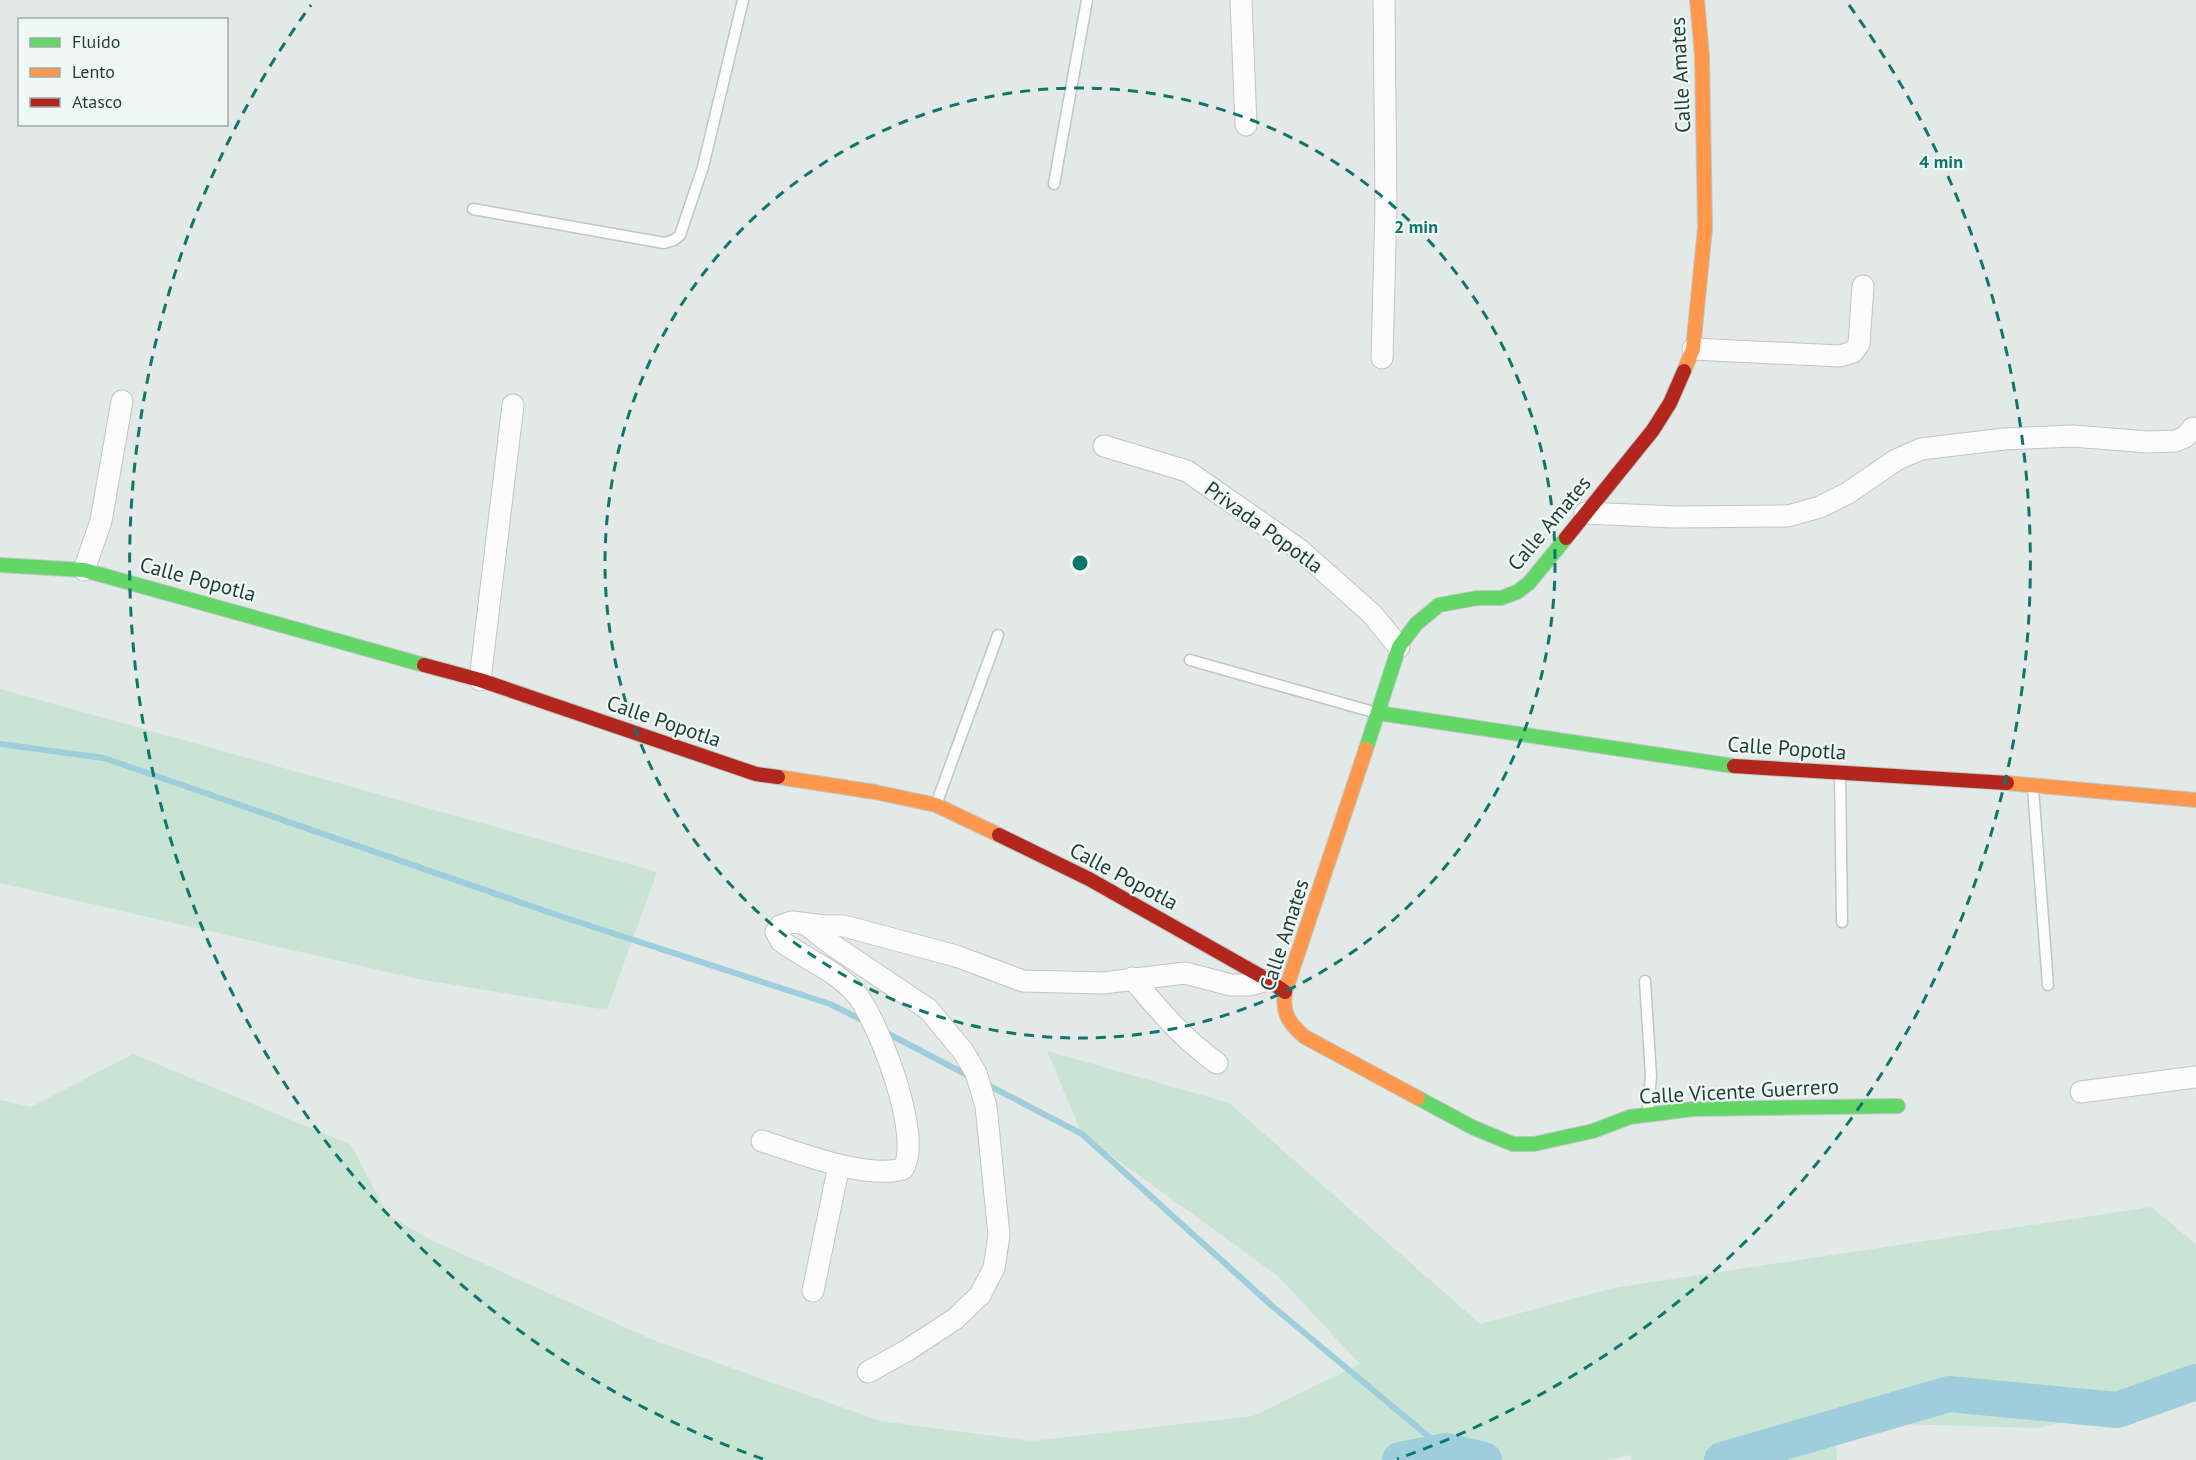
<svg xmlns="http://www.w3.org/2000/svg" width="2196" height="1460" font-family="'PT Sans',sans-serif">
<rect width="100%" height="100%" fill="#e2e9e6"/>
<!-- green -->
<g fill="#c9e4d4">
<path d="M0,689l657,183 -50,138 -189,-31 -418,-96z"/>
<path d="M1047,1051l182,52 251,221 133,-36 538,-81 45,37v150l-160,34 -202,-6 3,38h-205l-2,-5 -23,5h-205l-3,-5 -13,5h-1386v-360l31,7 102,-53 218,91 37,70 43,25 222,100 227,81 152,20 221,-25 107,-52 -82,-88 -196,-142z"/>
</g>
<g fill="none" stroke-linecap="round" stroke-linejoin="round">
<!-- stream -->
<g stroke="#9ecddc" stroke-width="6">
<path d="M0,744l104,14 453,157 273,89 36,18"/>
<path d="M883,1031l86,45"/>
<path d="M984,1083l98,51 189,171 175,146"/>
</g>
<!-- river -->
<g stroke="#9ecddc" stroke-width="36">
<path d="M1400,1460l46,-9 38,9"/>
<path d="M1722,1460l227,-66 168,16 79,-28"/>
</g>
<defs>
<g id="lane">
<path d="M1054,184l33,-184"/>
<path d="M473,209l191,34 10,-3 6,-5 23,-68 40,-167"/>
<path d="M1190,660l187,53"/>
<path d="M1840,774l2,148"/>
<path d="M2033,788l15,197"/>
<path d="M937,802l61,-167"/>
<path d="M1645,981l6,95 -3,35"/>
</g>
<g id="street">
<path d="M1241,0l5,125"/>
<path d="M1693,349l147,7 13,-4 6,-8 4,-58"/>
<path d="M1382,358l4,-151 -2,-207"/>
<path d="M1104,446l83,25 113,79 72,64 27,33"/>
<path d="M1585,513l90,4 113,-1 32,-9 28,-14 48,-33 25,-11 83,-10 69,-3 75,6 28,-1 9,-4 8,-9"/>
<path d="M84,570l17,-49 21,-120"/>
<path d="M480,680l33,-275"/>
<path d="M807,925l24,19 97,65 35,42 13,22 10,33 13,129 -5,33 -14,27 -25,24 -49,32 -38,21"/>
<path d="M1132,978c26,31 52,62 85,85"/>
<path d="M2081,1092l115,-15"/>
<path d="M762,1141c38,12 102,38 141,28 20,-32 -24,-146 -46,-174 -19,-24 -52,-36 -76,-54l-5,-9 4,-6 12,-4 33,4h19l112,30 67,25 80,2 82,-10 46,12h19l18,-5"/>
<path d="M813,1291l26,-126"/>
</g>
<g id="fast">
<path d="M0,565l84,5 340,95"/>
<path d="M1378,713l356,53"/>
<path d="M1366,749l33,-102 17,-23 23,-19 38,-7h24l16,-6 12,-9 37,-45"/>
<path d="M1418,1098l56,30 39,16h21l59,-13 37,-14 63,-8 205,-3"/>
</g>
<g id="slow">
<path d="M1684,371l9,-22 12,-121 -3,-172 -5,-56"/>
<path d="M1366,749l-81,243c-3,21 4,32 20,45l113,61"/>
<path d="M778,777l97,15 61,13 63,30"/>
<path d="M2007,783l189,17"/>
</g>
<g id="jam">
<path d="M1566,538l87,-108 17,-27 14,-32"/>
<path d="M424,665l56,15 276,94 22,3"/>
<path d="M1734,766l273,17"/>
<path d="M999,835l90,44 179,101 17,12"/>
</g>
</defs>
<!-- lane casing -->
<use href="#lane" stroke="#bfc6c3" stroke-width="13"/>
<!-- street casing -->
<use href="#street" stroke="#bfc6c3" stroke-width="23"/>
<!-- fast casing -->
<use href="#fast" stroke="#bdc7c4" stroke-width="16"/>
<!-- slow casing -->
<use href="#slow" stroke="#bdc7c4" stroke-width="16"/>
<!-- jam casing -->
<use href="#jam" stroke="#bdc7c4" stroke-width="16"/>
<!-- lane -->
<use href="#lane" stroke="#fbfcfb" stroke-width="10"/>
<!-- street -->
<use href="#street" stroke="#fbfcfb" stroke-width="21"/>
<!-- fast -->
<use href="#fast" stroke="#63d668" stroke-width="14"/>
<!-- slow -->
<use href="#slow" stroke="#ff974d" stroke-width="14"/>
<!-- jam -->
<use href="#jam" stroke="#b3261e" stroke-width="14"/>
</g>
<!-- distance rings -->
<g fill="none" stroke="#0f766e" stroke-width="3" stroke-dasharray="10 8">
<circle cx="1080" cy="563" r="475"/>
<path d="M763 1459A950 950 0 0 1 311 5M1849 5A950 950 0 0 1 1397 1459"/>
</g>
<g text-anchor="middle" dominant-baseline="central" stroke-width="4.5" stroke-linejoin="round" paint-order="stroke">
<!-- street labels -->
<g font-size="21" fill="#1e3d38" stroke="#f0f8f5">
<text transform="translate(1680 75) rotate(-93)">Calle Amates</text>
<text transform="translate(1549 523) rotate(-50)">Calle Amates</text>
<text transform="translate(1264 527) rotate(36)">Privada Popotla</text>
<text transform="translate(198 579) rotate(15)">Calle Popotla</text>
<text transform="translate(664 721) rotate(19)">Calle Popotla</text>
<text transform="translate(1787 748) rotate(4)">Calle Popotla</text>
<text transform="translate(1124 876) rotate(28)">Calle Popotla</text>
<text transform="translate(1284 935) rotate(-72)">Calle Amates</text>
<text transform="translate(1739 1091) rotate(-3)">Calle Vicente Guerrero</text>
</g>
</g>
<circle cx="1080" cy="563" r="9" fill="#0f766e" stroke="#f0f8f5" stroke-width="3"/>
<g font-size="18" text-anchor="middle" font-weight="bold" fill="#0f766e" stroke="#f0f8f5" stroke-width="4.5" stroke-linejoin="round" paint-order="stroke">
<text x="1941" y="168">4 min</text>
<text x="1416" y="233">2 min</text>
</g>
<!-- legend -->
<rect x="18" y="18" width="210" height="108" fill="#f0f8f5" stroke="#9cada9" stroke-width="1.5"/>
<rect x="30" y="38" width="30" height="9" fill="#63d668" stroke="#9cada9" stroke-width="1.5"/>
<text x="72" y="48" font-size="18" fill="#1e3d38">Fluido</text>
<rect x="30" y="68" width="30" height="9" fill="#ff974d" stroke="#9cada9" stroke-width="1.5"/>
<text x="72" y="78" font-size="18" fill="#1e3d38">Lento</text>
<rect x="30" y="98" width="30" height="9" fill="#b3261e" stroke="#9cada9" stroke-width="1.5"/>
<text x="72" y="108" font-size="18" fill="#1e3d38">Atasco</text>
</svg>
